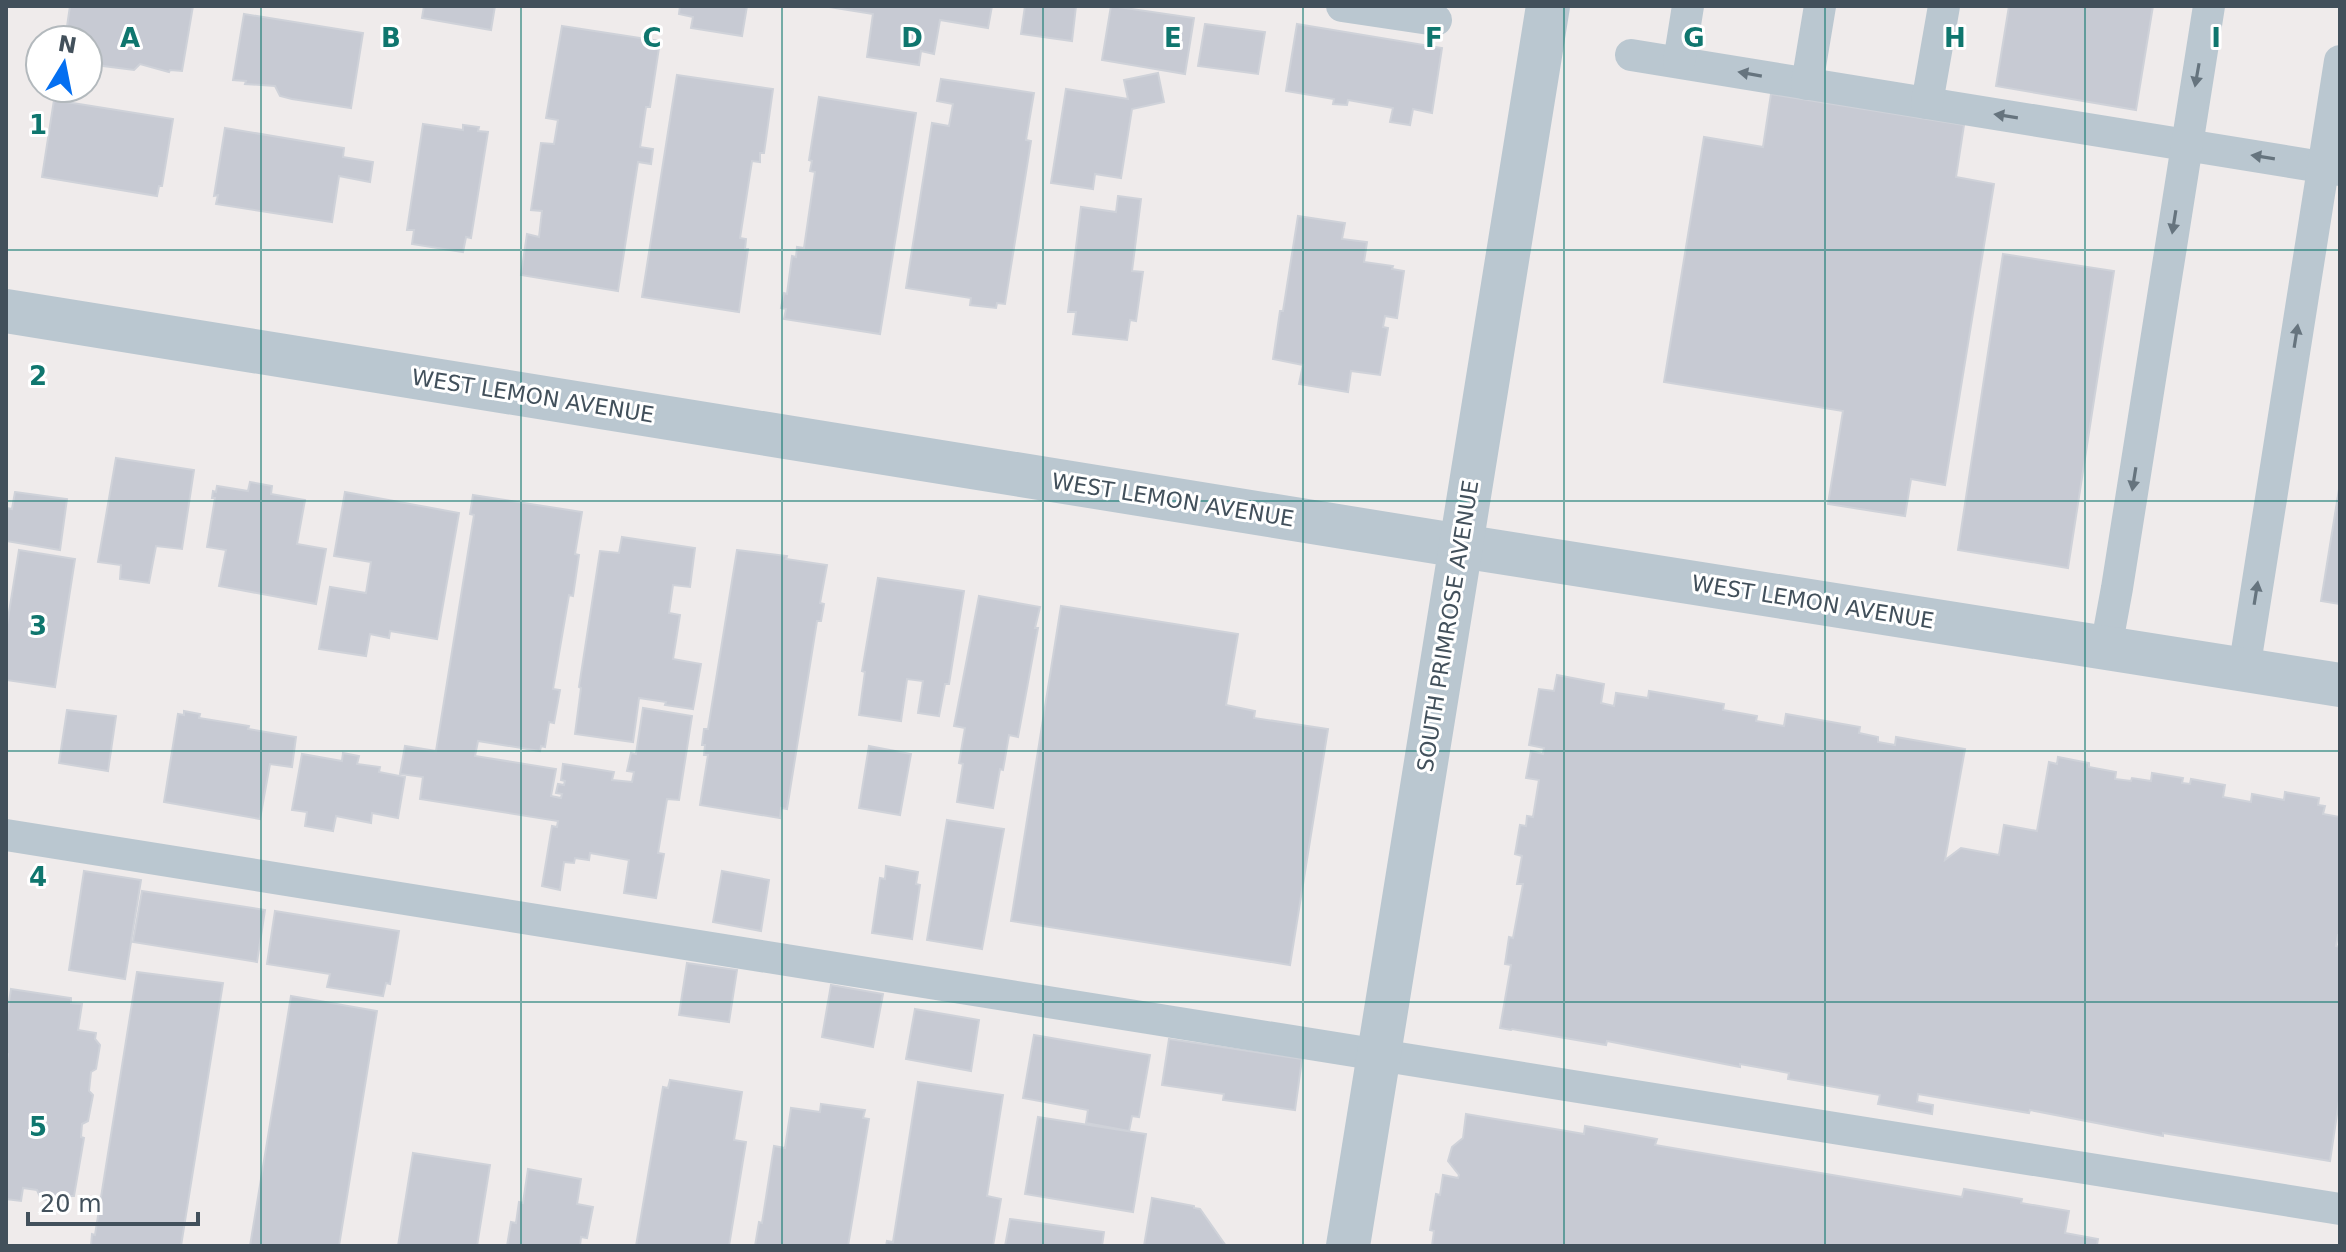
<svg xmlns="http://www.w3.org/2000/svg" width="2346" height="1252" font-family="'DejaVu Sans',sans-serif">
<rect width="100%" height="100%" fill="#efebeb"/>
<!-- building -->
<g fill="#c7cad3" stroke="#cfd2d9" stroke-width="2">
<path d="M70,6h123l-11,65 -12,-1 -1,2 -29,-8 -6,6 -46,-6v-24h-23z"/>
<path d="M424,6h71l-4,24 -69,-12z"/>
<path d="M680,6h67l-5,30 -51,-8 2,-11 -14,-3z"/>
<path d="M823,6h169l-4,22 -48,-8 -6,34 -13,-3 -2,14 -52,-8 6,-43z"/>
<path d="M1025,6h51l-4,35 -51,-7z"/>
<path d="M1111,6l83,12 -9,56 -83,-14z"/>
<path d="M2009,6h144l-17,104 -140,-24z"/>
<path d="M244,14l119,19 -12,75 -59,-9 -12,-3 -5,-10 -30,-2 1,-3 -13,-1z"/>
<path d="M1205,24l60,8 -7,42 -60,-8z"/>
<path d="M1297,24l145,24 -10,65 -19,-4 -3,16 -20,-3 3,-14 -45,-8 -1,5 -14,-1 1,-5 -48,-8z"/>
<path d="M562,26l98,15 -10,66h-4l-6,40 13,2 -2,15 -13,-2 -20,129 -97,-16 6,-41 12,3 3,-26 -11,-1 10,-67 13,1 4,-24 -12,-2z"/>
<path d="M1158,73l6,29 -32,7 -11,69 -26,-4 -2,15 -42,-6 15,-94 62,10 -4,-19z"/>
<path d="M677,75l96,14 -9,64h-4v9l-8,-1 -12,77 6,1 -1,10h3l-9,63 -97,-15z"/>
<path d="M941,79l93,14 -8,47 5,1 -26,163 -8,-1 -1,5 -26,-3 1,-7 -65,-10 26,-165 17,3 4,-22 -16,-3z"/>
<path d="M1771,94l193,31 -8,52 38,7 -49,301 -34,-6 -6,37 -77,-12 15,-93 -179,-29 40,-245 59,10z"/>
<path d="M819,97l97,16 -36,221 -96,-15 2,-10 -5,-1 3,-15 3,1 5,-38 4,1 1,-10 7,1 11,-76 -5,-1 2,-10 -3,-1z"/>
<path d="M54,100l119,19 -11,67h-3l-2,10 -115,-19z"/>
<path d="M423,124l40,6v-5l16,2 -1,4 10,1 -17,106 -5,-1 -3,15 -51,-8 2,-14h-7z"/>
<path d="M225,128l119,20 -1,9 30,5 -3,20 -31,-6 -7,46 -116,-18 2,-9 -4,1z"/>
<path d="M1118,196l23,3 -9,72 11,1 -7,49 -6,-1 -3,20 -54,-6 3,-22h-8l13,-105 35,5z"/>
<path d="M1298,216l47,7 -3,16 25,3 -3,20 29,4 -1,3 12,2 -7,47 -12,-2 -2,11 5,1 -8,47 -29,-4 -3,21 -49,-8 4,-19 -30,-6 7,-48h3z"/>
<path d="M2003,254l111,17 -46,297 -110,-18z"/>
<path d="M116,458l78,12 -12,79 -26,-3 -7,37 -29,-4 1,-14 -23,-3z"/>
<path d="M250,482l22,4 -1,8 34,6 -8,44 29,5 -10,55 -97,-18 7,-36 -19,-3 8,-49h-3l1,-7 3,1 1,-6 31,5z"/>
<path d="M2340,483v121l-19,-3z"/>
<path d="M15,492l52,7 -7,51 -54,-9v-33l6,1z"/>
<path d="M345,492l114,21 -22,126 -47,-8 -1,7 -19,-4 -4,22 -47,-7 11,-62 36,6 5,-31 -37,-6z"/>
<path d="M473,495l109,17 -7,42 4,1 -6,41 -4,-1 -16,94 7,1 -6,33 -5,-1 -4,25 -4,-1 -1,5 -62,-10 -3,15 81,13 -5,27 10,2 1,-4 -6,-1 2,-9 6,1 1,-4 -4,-1 2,-16 51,8 -2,8 20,2 2,-10 -7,-1 4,-18 5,1 7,-46 49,8 -13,84 -12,-1 -9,54 6,1 -8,44 -32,-5 5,-33 -39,-7 -1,7 -14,-2 -1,5 -10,-1 -4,28 -18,-4 10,-60 5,1 1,-6 -138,-22 3,-22 -23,-3 5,-28 31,5 38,-236 -4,-1z"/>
<path d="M622,537l73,11 -5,39 -17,-2 -4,28 11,2 -7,44 28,5 -8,45 -28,-4 1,-3 -27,-4 -6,44 -58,-8 6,-46 -2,-1 21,-136 19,2z"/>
<path d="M19,550l56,9 -20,128 -49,-7v-49z"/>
<path d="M737,550l50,6 -1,3 41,6 -7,38 4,1 -3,17h-4l-30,188 -6,-1 -1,10 -80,-13 8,-50h-4l1,-10h-3l2,-16h4z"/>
<path d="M878,578l86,13 -15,93h-4l-6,32 -21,-3 5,-32 -16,-2 -6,42 -42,-6 6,-43 -3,-1z"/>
<path d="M979,596l61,11 -5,21h3l-20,109 -9,-2 -6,35 -3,-1 -7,39 -36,-6 6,-38 -4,-1 6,-35 -11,-2z"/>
<path d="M1061,606l177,28 -12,71 29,6 -1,7 74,11 -38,236 -279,-44z"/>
<path d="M1557,675l47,9 -3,19 13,3 2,-13 32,5 1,-7 75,13 -1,6 34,6 -1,5 28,5 2,-12 74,13 -1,6 19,4v5l17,3 1,-8 69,12 -20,111 16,-12 38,7 5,-30 33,6 12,-69 8,2 1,-7 31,6v4l27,5 -1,7 16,2 1,-3 19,3 1,-8 31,5 -1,5 8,1 1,-5 34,6 -2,12 28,5 1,-8 32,6 1,-8 34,6 -1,7 7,1 -2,8 17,3v118h-2l-2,11 4,1v147l-10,67 -167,-28v3l-133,-26 -1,3 -111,-19 -1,8 16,3 -1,9 -54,-10 2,-9 -92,-16 1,-6 -49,-9v3l-133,-26 -1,4 -94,-16 -1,1 -11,-2 11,-63 -6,-1 4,-27 4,1 10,-54h-6l5,-28 -7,-2 5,-29 6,1 1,-10 6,1 6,-37 -13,-2 5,-27 12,3 1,-6 -15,-3 10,-56 15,2z"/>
<path d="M67,710l49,6 -8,55 -49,-8z"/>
<path d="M184,711l16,3 -1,4 50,8 -1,3 48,8 -4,30 -22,-3 -10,55 -96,-17 14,-88 6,1z"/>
<path d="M869,746l42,8 -11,61 -41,-7z"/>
<path d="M343,753l16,3 -2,8 23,3 -1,5 26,5 -7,41 -26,-5 -1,10 -35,-7 -3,15 -28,-5 2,-14 -15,-2 10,-56 40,7z"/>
<path d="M947,820l57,9 -22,120 -55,-9z"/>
<path d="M886,866l32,6 -2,12 4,1 -8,54 -40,-6 8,-55 5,1z"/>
<path d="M84,871l57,9 -16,99 -56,-9z"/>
<path d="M722,871l47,9 -8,51 -48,-9z"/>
<path d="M142,891l123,19 -8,52 -124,-20z"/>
<path d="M275,911l124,20 -9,53 -4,-1 -3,13 -56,-9 3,-13 -63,-10z"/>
<path d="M687,963l50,7 -8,52 -50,-7z"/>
<path d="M137,972l86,11 -42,263h-90l1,-12 3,1z"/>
<path d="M831,985l52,9 -10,53 -51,-10z"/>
<path d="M11,989l60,9v5l11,1 -4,26 18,3 -1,6 5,6 -4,24 -5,3 -2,19 4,4 -5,26 -6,3 -1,13 3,1 -10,58h-6l-3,6 -24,-3 -4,-9 -14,-2 -2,13 -15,-2v-131l2,-14 -2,-1v-32z"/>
<path d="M291,996l86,15 -38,235h-89z"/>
<path d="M915,1009l64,11 -8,51 -65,-12z"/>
<path d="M1034,1035l116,20 -11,62 -7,-1 -3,15 -43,-8 2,-13 -65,-12z"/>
<path d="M1169,1039l133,20 -7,51 -72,-10 1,-6 -62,-9z"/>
<path d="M670,1080l72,12 -8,48 12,2 -17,104h-93l27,-159 5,1z"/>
<path d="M918,1082l85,13 -16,101 14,3 -8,47h-107l1,-5 6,1z"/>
<path d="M821,1104l44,6 -2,8 6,1 -21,127h-93l4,-24 3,1 12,-77 11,2 6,-40 29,4z"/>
<path d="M1466,1114l118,20 1,-8 72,13 -2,6 307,52 2,-8 58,10 -1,4 48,8 -4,22 33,6 -1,6 5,1h-670l2,-15 -4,-1 6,-36 4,1 3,-20 15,3 1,-3 -11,-14 4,-14 11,-9z"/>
<path d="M1038,1117l108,17 -13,78 -108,-18z"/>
<path d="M413,1153l77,12 -13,81h-79z"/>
<path d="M528,1169l53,10 -4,25 16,3 -6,31 -6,-1 -1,9h-73l4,-24 5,1 3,-21 4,1z"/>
<path d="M1152,1198l42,8v2l6,1 26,37h-82z"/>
<path d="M1010,1219l94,13 -2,14h-97z"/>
</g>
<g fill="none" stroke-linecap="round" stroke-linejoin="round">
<!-- service -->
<g stroke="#bac7d0" stroke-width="32">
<path d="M1342,6l94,14"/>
<path d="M1631,55l709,115"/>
<path d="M1679,62l9,-56"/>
<path d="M1807,84l13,-78"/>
<path d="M1927,103l17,-97"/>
<path d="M2106,648l11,-60 92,-582"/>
<path d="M2244,670l96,-609"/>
<path d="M6,835l2334,374"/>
</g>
<!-- minor -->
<g stroke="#bac7d0" stroke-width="44">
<path d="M6,311l1455,235 879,139"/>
<path d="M1348,1246l200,-1240"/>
</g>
</g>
<!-- one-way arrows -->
<defs><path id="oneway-solid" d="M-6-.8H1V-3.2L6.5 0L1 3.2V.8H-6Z" transform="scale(2)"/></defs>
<g fill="#66747e">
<use href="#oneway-solid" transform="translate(1750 74) rotate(-170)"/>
<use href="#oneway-solid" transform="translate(2197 75) rotate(100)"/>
<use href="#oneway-solid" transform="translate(2006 116) rotate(-171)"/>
<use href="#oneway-solid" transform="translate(2263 157) rotate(-171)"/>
<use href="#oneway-solid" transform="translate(2174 222) rotate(99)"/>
<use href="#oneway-solid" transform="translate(2296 336) rotate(-81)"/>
<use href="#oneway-solid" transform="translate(2134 479) rotate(99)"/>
<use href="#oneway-solid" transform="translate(2256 593) rotate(-81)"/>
</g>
<!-- grid -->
<path fill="none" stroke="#0f766e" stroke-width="2" stroke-opacity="0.55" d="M261,6v1240M521,6v1240M782,6v1240M1043,6v1240M1303,6v1240M1564,6v1240M1825,6v1240M2085,6v1240M6,250h2334M6,501h2334M6,751h2334M6,1002h2334"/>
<g text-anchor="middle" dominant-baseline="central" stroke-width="6" stroke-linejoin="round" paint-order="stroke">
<!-- street labels -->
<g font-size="22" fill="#42505b" stroke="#fff">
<text transform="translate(533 396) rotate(9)">WEST LEMON AVENUE</text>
<text transform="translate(1173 500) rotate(9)">WEST LEMON AVENUE</text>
<text transform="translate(1813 602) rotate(9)">WEST LEMON AVENUE</text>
<text transform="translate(1448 626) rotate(-81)">SOUTH PRIMROSE AVENUE</text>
</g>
</g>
<g font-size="26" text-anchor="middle" font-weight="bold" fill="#0f766e" stroke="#fff" stroke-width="6" stroke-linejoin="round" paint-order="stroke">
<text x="130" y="47">A</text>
<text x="391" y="47">B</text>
<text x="652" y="47">C</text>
<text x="912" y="47">D</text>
<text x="1173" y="47">E</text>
<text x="1434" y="47">F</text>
<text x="1694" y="47">G</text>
<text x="1955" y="47">H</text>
<text x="2216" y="47">I</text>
<text x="38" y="134">1</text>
<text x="38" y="385">2</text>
<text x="38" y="635">3</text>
<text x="38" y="886">4</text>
<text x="38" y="1136">5</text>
</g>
<!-- border -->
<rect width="2346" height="1252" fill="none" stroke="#42505b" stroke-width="16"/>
<!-- north arrow -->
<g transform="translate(64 64) rotate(10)"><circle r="38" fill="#ffffff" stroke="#b3b9bd" stroke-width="2"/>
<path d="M0-6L14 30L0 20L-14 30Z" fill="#046ff1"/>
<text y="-12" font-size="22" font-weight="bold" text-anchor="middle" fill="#42505b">N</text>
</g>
<!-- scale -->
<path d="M28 1212v12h170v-12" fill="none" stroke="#42505b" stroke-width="4"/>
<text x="40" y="1212" font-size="24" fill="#42505b" stroke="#ffffff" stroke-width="6" paint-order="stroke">20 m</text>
</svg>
